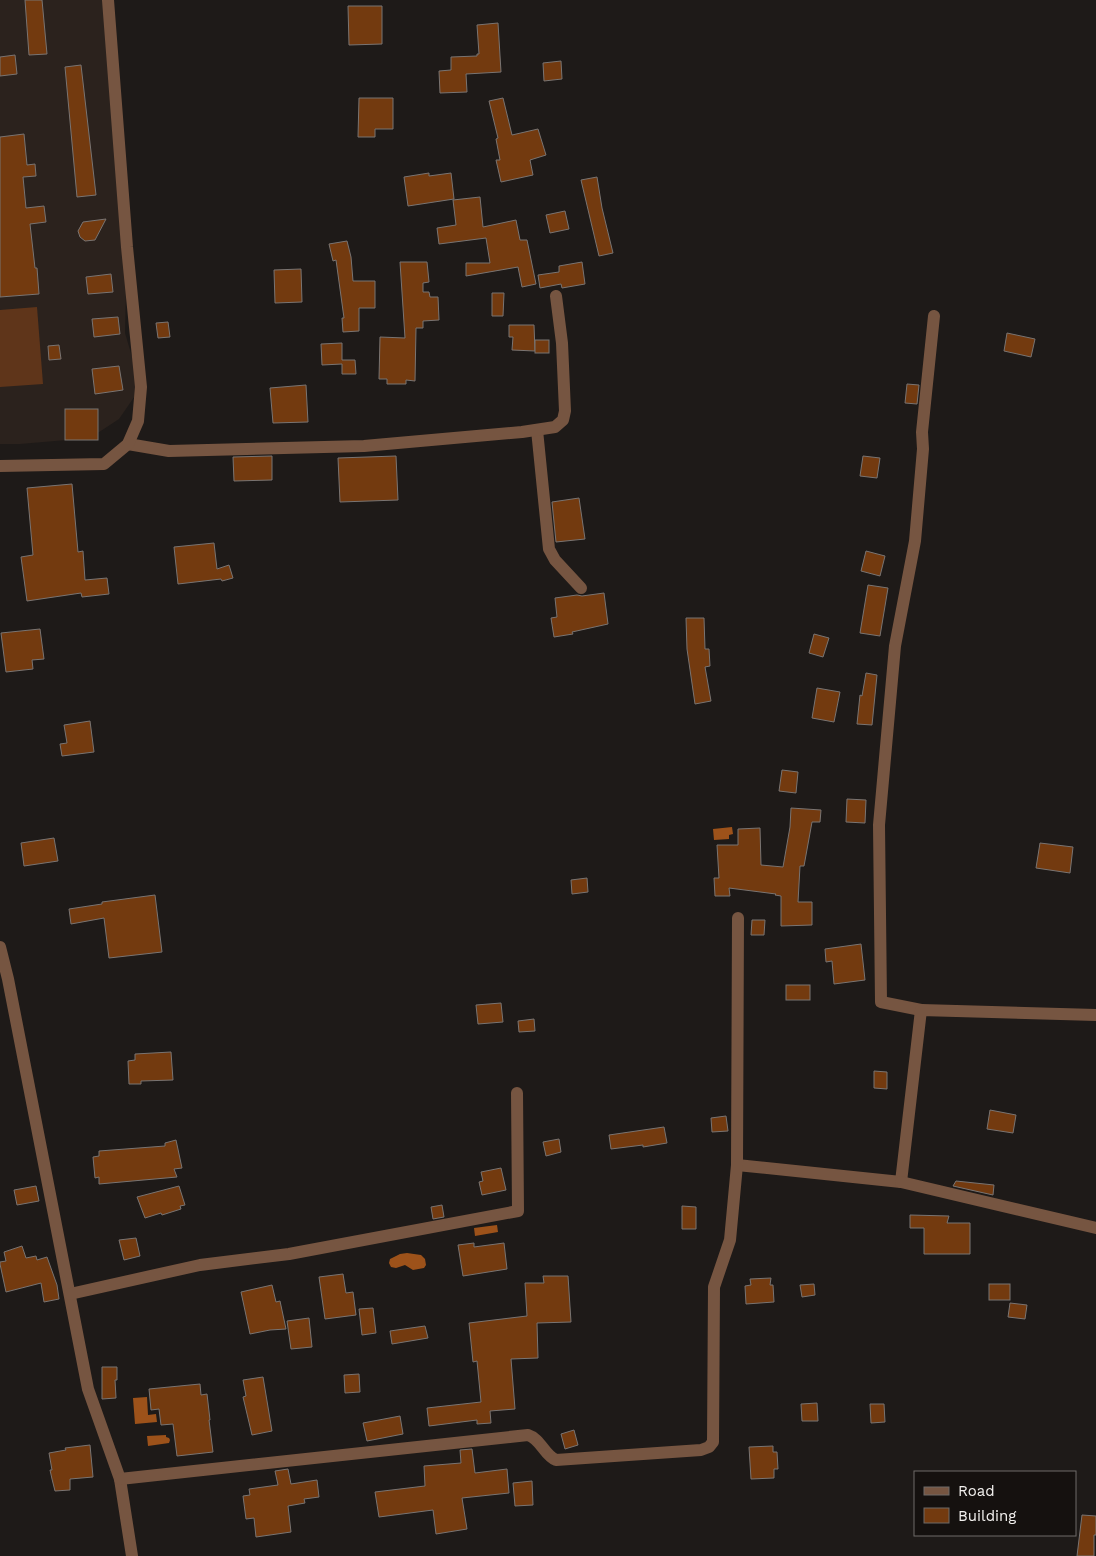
<svg xmlns="http://www.w3.org/2000/svg" width="1096" height="1556" font-family="'Work Sans',sans-serif">
<rect width="100%" height="100%" fill="#1e1a18"/>
<!-- built -->
<path fill="#2b221d" d="M0,0h108l19,247 -2,86 16,54 -22,32 -29,19 -70,6h-20z"/>
<!-- green -->
<path fill="#5f351a" d="M37,307l6,77 -43,3v-77z"/>
<!-- water -->
<g fill="#9d521a">
<path d="M732,827l1,7 -4,1v4l-15,1 -1,-11z"/>
<path d="M497,1225l1,7 -23,4 -1,-8z"/>
<path d="M407,1253l14,2 4,4 1,6 -2,3 -11,2 -8,-5 -9,3 -5,-1 -2,-4 1,-4 10,-5z"/>
<path d="M147,1397l1,18 8,-1 1,8 -22,2 -2,-26z"/>
<path d="M166,1435v2l3,1 1,2 -1,3 -21,3 -1,-10z"/>
</g>
<!-- building -->
<g fill="#733a0f" stroke="#797472">
<path d="M25,0h17l5,54 -18,1z"/>
<path d="M348,6h34v38l-33,1z"/>
<path d="M498,23l3,49 -35,2 1,18 -27,1 -1,-22 12,-1v-13l26,-1v-2h2l-2,-29z"/>
<path d="M15,55l2,19 -17,2v-19z"/>
<path d="M561,61l1,18 -18,2 -1,-18z"/>
<path d="M81,65l15,130 -19,2 -12,-130z"/>
<path d="M359,98h34v31h-18v8h-17z"/>
<path d="M503,98l9,37 26,-6 8,26 -16,5 3,15 -32,7 -5,-22h4l-4,-21 2,-1 -9,-37z"/>
<path d="M24,134l3,31 8,-1 1,12 -13,1 3,31 18,-2 2,16 -16,2 5,44h2l2,26 -39,3v-160z"/>
<path d="M429,173v3l22,-3 3,26 -46,7 -4,-29z"/>
<path d="M597,177l5,31 11,45 -14,3 -18,-76z"/>
<path d="M480,197l3,30 33,-7 4,20h7l9,44 -14,3 -4,-20 -52,9v-13h24l-4,-25 -47,6 -2,-16 19,-3 -3,-25z"/>
<path d="M565,211l4,18 -19,4 -4,-18z"/>
<path d="M106,219l-11,21 -10,1 -5,-4 -2,-6 5,-9z"/>
<path d="M347,241l4,16 2,24h22v27h-16v23l-16,1 -1,-14h2l-8,-58 -3,1 -4,-17z"/>
<path d="M400,262h27l2,20 -6,1v9h6l1,5h8l1,23 -16,1v7h-7l-1,53 -9,-1v4h-19v-5h-8l1,-42 25,1z"/>
<path d="M582,262l3,22 -23,4 -1,-4 -21,4 -2,-13 21,-3v-6z"/>
<path d="M301,269l1,33 -27,1 -1,-33z"/>
<path d="M111,274l2,18 -25,2 -2,-17z"/>
<path d="M492,293h12l-1,23h-11z"/>
<path d="M118,317l2,17 -26,3 -2,-18z"/>
<path d="M168,322l2,15 -12,1 -2,-15z"/>
<path d="M509,325h25l1,26 -23,-1 1,-13h-4z"/>
<path d="M1007,333l28,6 -4,18 -27,-6z"/>
<rect x="535" y="340" width="14" height="13"/>
<path d="M342,343v17h13l1,14h-14v-10l-20,1 -1,-21z"/>
<path d="M59,345l2,14 -12,1 -1,-14z"/>
<path d="M119,366l4,24 -28,4 -3,-25z"/>
<path d="M907,384l12,1 -2,19 -12,-1z"/>
<path d="M306,385l2,37 -35,1 -3,-35z"/>
<rect x="65" y="409" width="33" height="31"/>
<path d="M272,456v24l-38,1 -1,-24z"/>
<path d="M396,456l2,44 -58,2 -2,-44z"/>
<path d="M863,456l17,2 -3,20 -17,-2z"/>
<path d="M72,484l6,68 5,-1 2,29 22,-2 2,16 -27,3 -1,-4 -54,8 -6,-44 12,-2 -6,-67z"/>
<path d="M579,498l6,41 -29,3 -4,-40z"/>
<path d="M214,543l3,26 12,-4 4,13 -11,3 -1,-2 -43,5 -4,-37z"/>
<path d="M866,551l19,5 -5,20 -19,-5z"/>
<path d="M868,585l20,3 -8,48 -20,-3z"/>
<path d="M604,593l4,31 -36,8 1,2 -19,3 -3,-19 6,-1 -2,-19 22,-3 5,1z"/>
<path d="M686,618h18l1,31h4l1,17 -5,1 6,34 -16,3 -8,-55z"/>
<path d="M40,629l4,30 -12,1 1,9 -27,3 -5,-39z"/>
<path d="M814,634l15,4 -6,19 -14,-4z"/>
<path d="M866,673l11,2 -5,50 -15,-1 3,-29 2,1z"/>
<path d="M817,688l23,4 -6,30 -22,-4z"/>
<path d="M90,721l4,31 -32,4 -2,-12 7,-1 -3,-18z"/>
<path d="M782,770l16,2 -2,21 -17,-2z"/>
<path d="M847,799l19,1 -1,23 -19,-1z"/>
<path d="M791,808l30,2 -1,12h-8l-8,44h-4l-2,36h14v23l-31,1v-30l-6,-1 1,-1 -47,-6 1,8h-15l-1,-18h5l-2,-33h21v-16l22,-1 1,37 22,2 7,-40z"/>
<path d="M54,838l4,23 -34,5 -3,-23z"/>
<path d="M1040,843l33,4 -3,26 -34,-5z"/>
<path d="M587,878l1,14 -16,2 -1,-14z"/>
<path d="M155,895l7,57 -53,6 -5,-40 -33,6 -2,-15 33,-5v-2z"/>
<path d="M752,920h13l-1,15h-13z"/>
<path d="M861,944l4,36 -31,4 -2,-23 -6,1 -1,-13z"/>
<rect x="786" y="985" width="24" height="15"/>
<path d="M501,1003l2,19 -25,2 -2,-19z"/>
<path d="M534,1019l1,12 -16,1 -1,-11z"/>
<path d="M171,1052l2,28 -32,1v3h-12l-1,-23 7,-1v-6z"/>
<path d="M874,1071l13,1v17l-13,-1z"/>
<path d="M990,1110l26,5 -3,18 -26,-4z"/>
<path d="M726,1116l2,15 -16,1 -1,-14z"/>
<path d="M664,1127l3,16 -24,4v-2l-32,4 -2,-14z"/>
<path d="M559,1139l2,13 -15,4 -3,-14z"/>
<path d="M176,1140l6,28 -8,1 3,8 -78,7v-7l-4,1 -2,-21 6,-1v-5l66,-5v-3z"/>
<path d="M501,1168l5,22 -24,5 -3,-13 4,-1 -2,-9z"/>
<path d="M956,1181l38,4 -1,10 -40,-9z"/>
<path d="M36,1186l3,15 -22,4 -3,-15z"/>
<path d="M179,1186l6,19 -5,1 1,3 -19,6 -1,-2 -16,5 -8,-21z"/>
<path d="M442,1205l2,12 -11,2 -2,-12z"/>
<path d="M682,1206l14,1v22h-14z"/>
<path d="M910,1215l39,1 -2,7h23v31h-46v-26h-14z"/>
<path d="M136,1238l4,18 -16,4 -5,-20z"/>
<path d="M474,1243v4l30,-4 3,26 -44,7 -5,-31z"/>
<path d="M22,1246l4,12 10,-2 1,4 10,-3 10,28 2,14 -15,3 -3,-19 -35,9 -6,-28v-2l6,-1 -2,-9z"/>
<path d="M343,1274l3,19 7,-1 3,23 -31,4 -6,-42z"/>
<path d="M543,1276h25l3,46 -34,1 1,35 -27,1 4,50 -25,2 1,12 -14,1v-4l-48,6 -2,-18 54,-6 -4,-41 -4,1 -4,-39 58,-7 -2,-33h19z"/>
<path d="M771,1278l-1,7h3l1,17 -28,2 -1,-18 6,-1 -1,-6z"/>
<path d="M814,1284l1,11 -13,2 -2,-12z"/>
<rect x="989" y="1284" width="21" height="16"/>
<path d="M272,1285l4,17 4,-1 6,28 -16,1 -20,4 -9,-42z"/>
<path d="M1010,1303l17,2 -2,14 -17,-2z"/>
<path d="M373,1308l3,25 -14,2 -3,-26z"/>
<path d="M309,1318l3,29 -21,2 -4,-28z"/>
<path d="M425,1326l3,12 -36,6 -2,-13z"/>
<path d="M102,1367h15v13h-2l1,18 -14,1z"/>
<path d="M359,1374l1,18 -15,1 -1,-18z"/>
<path d="M263,1377l9,54 -20,4 -9,-38 3,-1 -3,-16z"/>
<path d="M200,1384l1,11 6,-1 3,26h-1l4,32 -36,4 -4,-32 -12,1 -2,-16 -8,1 -2,-21z"/>
<path d="M817,1403l1,18h-16l-1,-17z"/>
<path d="M870,1404h14l1,18 -14,1z"/>
<path d="M400,1416l3,18 -36,7 -4,-18z"/>
<path d="M574,1430l4,15 -13,4 -4,-15z"/>
<path d="M90,1445l3,32 -23,2v11l-15,1 -3,-12 -2,-9h2l-3,-17 17,-3 -1,-2z"/>
<path d="M773,1446v6h4l1,17h-4v9l-23,1 -2,-32z"/>
<path d="M472,1449l3,24 32,-4 2,24 -47,5 5,31 -31,5 -3,-24 -54,7 -4,-25 50,-6 -1,-20 37,-3 -1,-13z"/>
<path d="M288,1469l3,15 26,-4 2,17 -15,2 1,4 -17,3 3,26 -35,5 -2,-19 -8,1 -3,-23 7,-1 -1,-6 29,-4 -3,-14z"/>
<path d="M532,1481l1,24 -18,1 -2,-23z"/>
<path d="M1082,1515l14,1v19h-2v21h-17z"/>
</g>
<g fill="none" stroke-linecap="round" stroke-linejoin="round">
<!-- minor -->
<g stroke="#765541" stroke-width="12">
<path d="M537,430l12,119 6,11 26,28"/>
<path d="M128,444l41,7 195,-5 158,-14 33,-5 8,-7 2,-9 -3,-68 -6,-47"/>
<path d="M0,466l104,-2 24,-20 10,-23 3,-34 -14,-140 -19,-247"/>
<path d="M0,947l8,32 80,410 32,90 12,77"/>
<path d="M921,1010l-40,-8 -2,-177 16,-179 20,-105 8,-92 -1,-17 12,-116"/>
<path d="M737,1165l164,17 20,-172 175,5"/>
<path d="M901,1182l195,46"/>
<path d="M70,1294l130,-29 89,-11 229,-43 -1,-118"/>
<path d="M120,1479l408,-44c13,4 16,20 28,25l145,-10 8,-3 4,-5 1,-155 16,-47 7,-75 1,-247"/>
</g>
</g>
<!-- legend -->
<rect x="914" y="1471" width="162" height="65" fill="#15110f" stroke="#6e6b69"/>
<rect x="924" y="1487" width="25" height="8" fill="#765541" stroke="#6e6b69"/>
<text x="958" y="1496" font-size="15" fill="#f3f1ef">Road</text>
<rect x="924" y="1508" width="25" height="15" fill="#733a0f" stroke="#6e6b69"/>
<text x="958" y="1521" font-size="15" fill="#f3f1ef">Building</text>
</svg>
